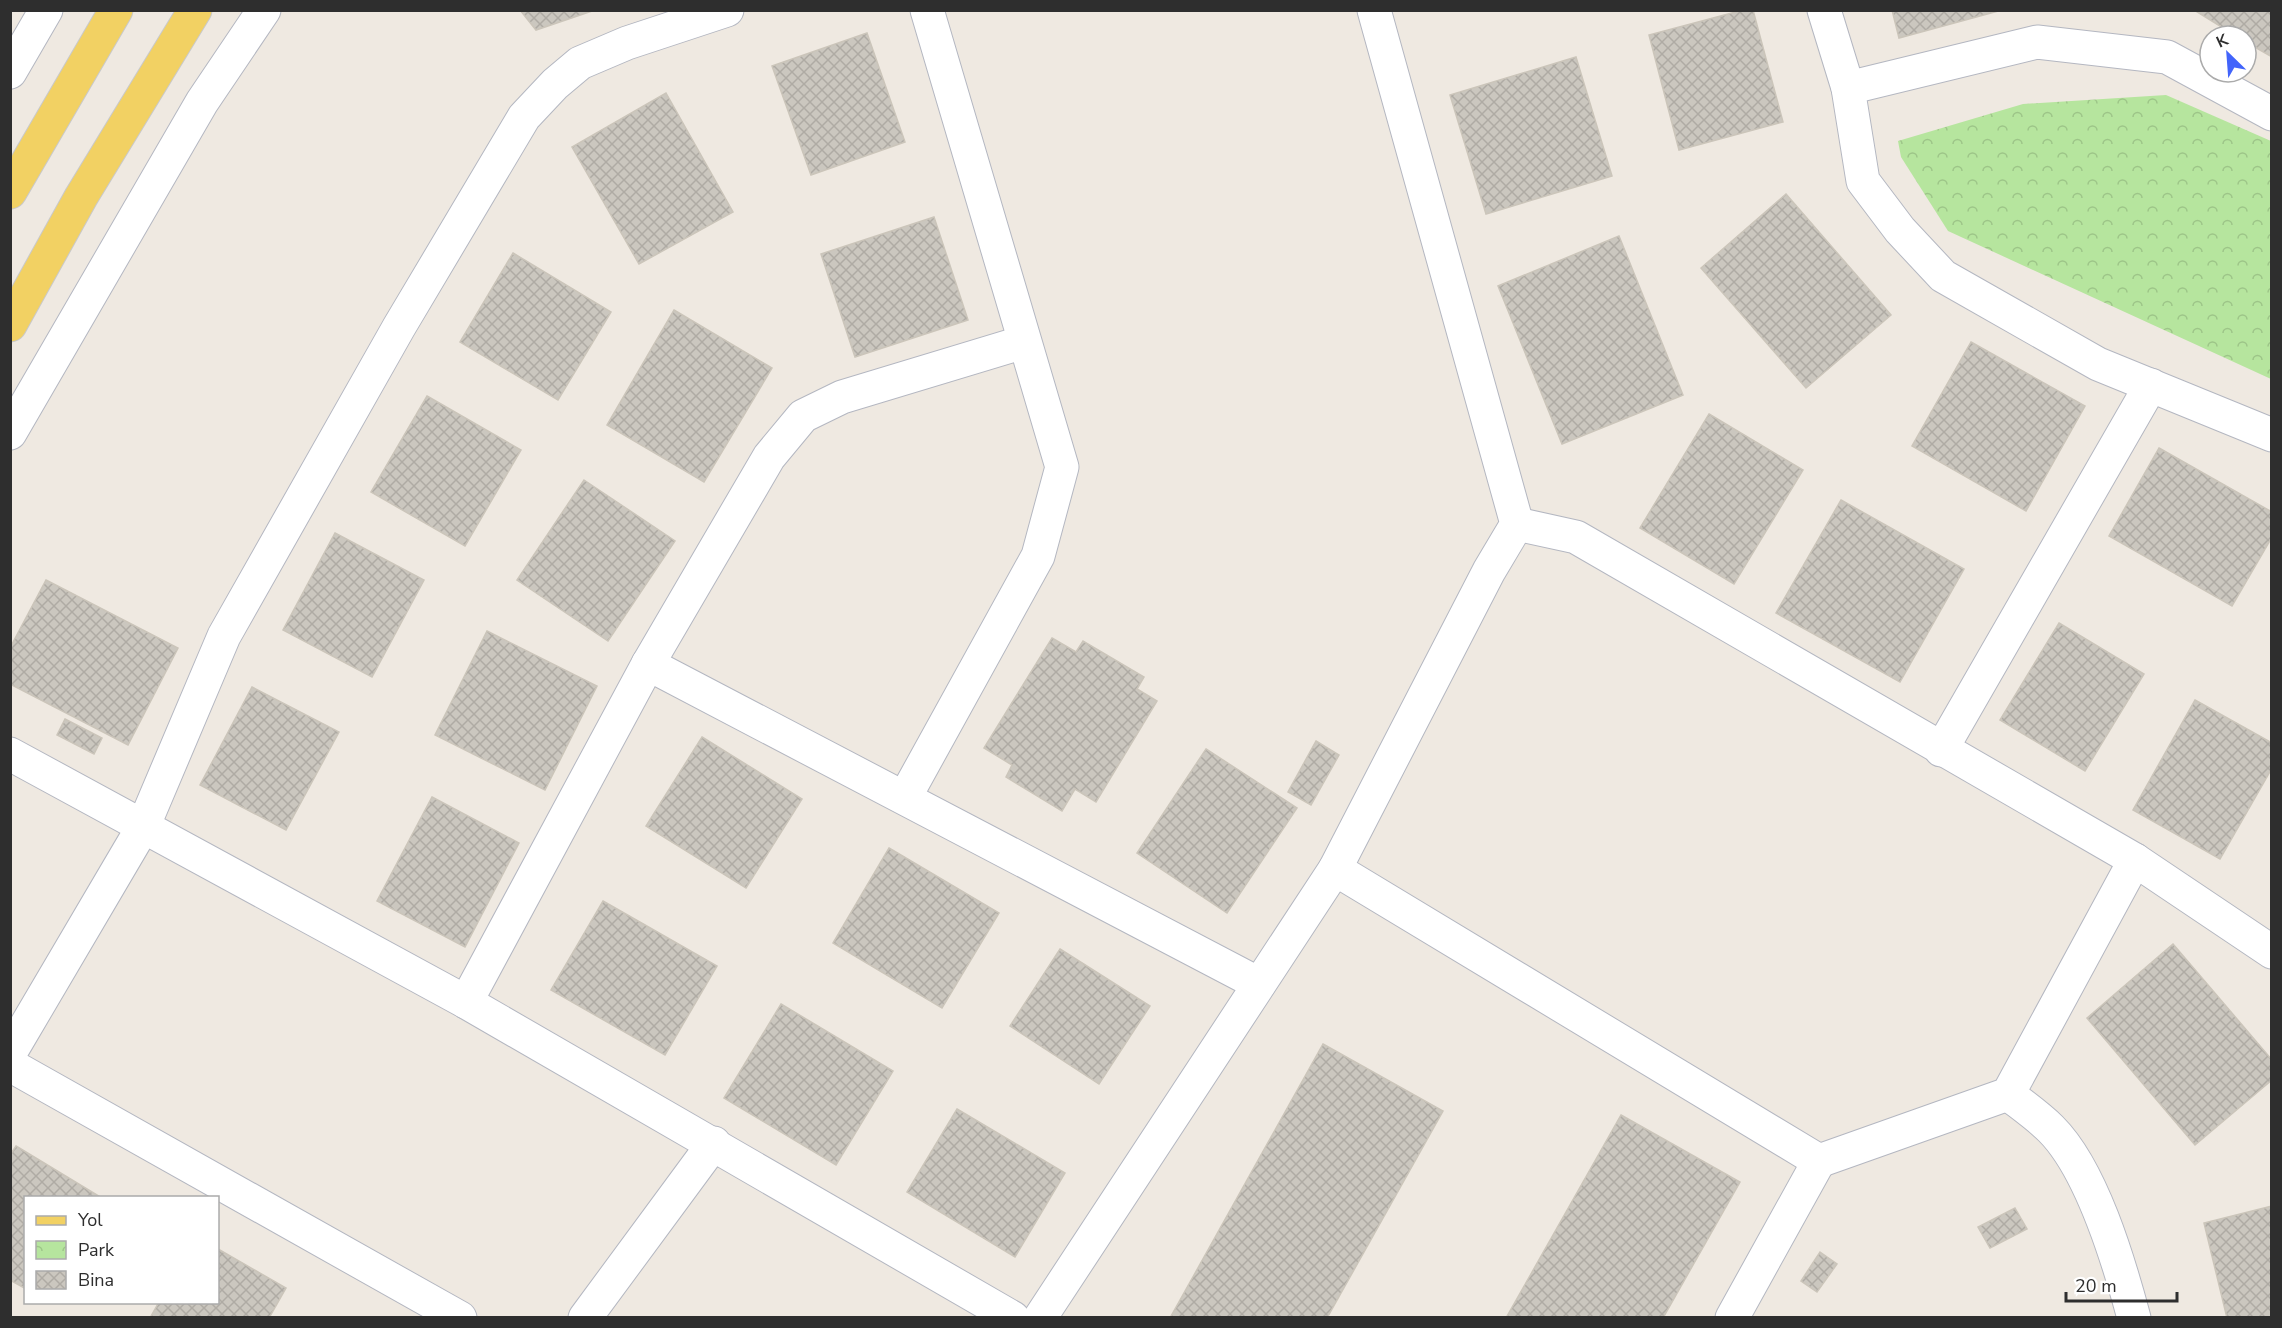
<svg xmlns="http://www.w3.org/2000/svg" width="2282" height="1328" font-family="'Nunito Sans',sans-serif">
<defs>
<pattern id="park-crowns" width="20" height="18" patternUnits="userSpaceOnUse" patternTransform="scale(1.5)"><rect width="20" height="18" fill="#b6e59e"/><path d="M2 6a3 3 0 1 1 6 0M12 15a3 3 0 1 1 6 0" fill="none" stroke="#9dc588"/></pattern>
<pattern id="building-cross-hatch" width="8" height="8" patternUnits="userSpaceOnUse" patternTransform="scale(1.5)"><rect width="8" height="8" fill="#cbc7bf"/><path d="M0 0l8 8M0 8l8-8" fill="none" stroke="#afaba4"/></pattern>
</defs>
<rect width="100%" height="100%" fill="#efe9e1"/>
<!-- park -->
<path fill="url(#park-crowns)" d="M2166,95l105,46v238l-323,-148 -47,-74 -3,-16 125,-37z"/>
<!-- building -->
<g fill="url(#building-cross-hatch)" stroke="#cbc5ba" stroke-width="1.5">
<path d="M520,10h75l-59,20z"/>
<path d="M1743,10h10l30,112 -104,28 -30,-115z"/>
<path d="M1892,10h110l-103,28z"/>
<path d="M2194,10h78v47l-26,-15v-6h-10z"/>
<path d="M867,33l38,109 -94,33 -39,-109z"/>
<path d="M1576,57l36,119 -126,38 -36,-119z"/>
<path d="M666,93l67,119 -94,52 -67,-117z"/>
<path d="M1786,194l105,121 -85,73 -105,-120z"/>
<path d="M934,217l34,103 -113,37 -34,-103z"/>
<path d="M1619,236l64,159 -121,49 -64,-158z"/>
<path d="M513,253l98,59 -53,88 -98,-58z"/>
<path d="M674,310l98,58 -68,114 -97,-57z"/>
<path d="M1971,342l114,64 -59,105 -114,-65z"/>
<path d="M427,396l94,54 -56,96 -94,-54z"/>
<path d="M1709,414l94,56 -69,114 -94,-56z"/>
<path d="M2159,448l113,64v25l-40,69 -123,-70z"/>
<path d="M584,480l91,61 -67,100 -91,-61z"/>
<path d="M1841,500l123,69 -64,113 -124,-69z"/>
<path d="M335,533l89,47 -52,97 -89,-47z"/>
<path d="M46,580l132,68 -50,97 -118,-61v-36z"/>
<path d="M2059,623l85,51 -59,97 -85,-51z"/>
<path d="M487,631l110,55 -52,104 -110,-55z"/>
<path d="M1052,638l24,14 7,-11 61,36 -7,12 20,12 -61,101 -21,-13 -13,22 -56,-34 6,-12 -28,-17z"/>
<path d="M252,687l87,45 -53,98 -86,-45z"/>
<path d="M2195,700l77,43v25l-52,91 -87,-49z"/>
<path d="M65,719l37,19 -8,16 -37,-19z"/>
<path d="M702,737l100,62 -56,89 -100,-62z"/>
<path d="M1316,741l23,14 -28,50 -23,-13z"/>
<path d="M1206,749l91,59 -70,105 -90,-60z"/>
<path d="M432,797l87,46 -54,104 -88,-46z"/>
<path d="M889,848l110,65 -57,95 -109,-65z"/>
<path d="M603,901l114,65 -52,89 -114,-65z"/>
<path d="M2173,944l99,116v20l-77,65 -108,-127z"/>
<path d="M1060,949l90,57 -51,78 -89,-58z"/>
<path d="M781,1004l112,67 -57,94 -112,-67z"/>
<path d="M1323,1044l120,67 -116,207h-157z"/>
<path d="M957,1109l108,64 -50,84 -108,-65z"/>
<path d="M1621,1115l119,67 -77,136h-157z"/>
<path d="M16,1146l86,52h-76v91l-16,-9v-125z"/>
<path d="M2272,1206v112h-45l-23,-95z"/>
<path d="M2015,1208l12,21 -37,19 -12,-21z"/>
<path d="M218,1249l68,39 -17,30h-119l9,-16h59z"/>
<path d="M1820,1252l17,12 -20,28 -16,-11z"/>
</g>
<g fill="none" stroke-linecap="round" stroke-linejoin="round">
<defs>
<g id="street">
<path d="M1824,10l24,78 15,93 37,49 43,46 155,88 174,71"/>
<path d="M1848,88l189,-46 130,15 105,57"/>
<path d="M1517,524l59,13 559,323 137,92"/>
<path d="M648,664l611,320"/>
<path d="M1941,750l210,-365"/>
<path d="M10,754l456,248 547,316"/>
<path d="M905,797l133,-241 24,-89 -135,-457"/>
<path d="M1335,869l484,292 189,-67 127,-234"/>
<path d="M466,1002l182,-338 121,-207 34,-41 39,-19 182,-55"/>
<path d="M10,1053l133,-226 81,-191 175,-309 125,-210 31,-33 25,-21 47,-20 100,-33"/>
<path d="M10,1065l450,253"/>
<path d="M2008,1094c14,11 30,22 43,35 41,41 68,133 83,189"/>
<path d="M585,1318l129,-175"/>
<path d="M1040,1318l295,-449 154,-298 28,-47 -143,-514"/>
<path d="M1732,1318l87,-157"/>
</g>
<g id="secondary">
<path d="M10,72l36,-62"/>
<path d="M10,433l192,-331 62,-92"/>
</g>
<g id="primary">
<path d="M10,192l106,-182"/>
<path d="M10,325l71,-128 114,-187"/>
</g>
</defs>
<!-- street casing -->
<use href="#street" stroke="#b4b7c1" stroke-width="35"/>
<!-- secondary casing -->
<use href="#secondary" stroke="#b4b7c1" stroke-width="35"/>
<!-- primary casing -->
<use href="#primary" stroke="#c9c9c9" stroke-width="35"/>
<!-- street -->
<use href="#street" stroke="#fff" stroke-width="33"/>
<!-- secondary -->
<use href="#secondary" stroke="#fff" stroke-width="33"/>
<!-- primary -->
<use href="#primary" stroke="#f2d163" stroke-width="33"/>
</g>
<!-- border -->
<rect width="2282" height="1328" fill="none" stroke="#2e2e2e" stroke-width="24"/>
<!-- legend -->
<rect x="24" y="1196" width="195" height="108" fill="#ffffff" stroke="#ababab" stroke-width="1.5"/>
<rect x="36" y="1216" width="30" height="9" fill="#f2d163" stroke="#ababab" stroke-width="1.5"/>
<text x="78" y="1226" font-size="18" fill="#2e2e2e">Yol</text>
<rect x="36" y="1241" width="30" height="18" fill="url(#park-crowns)" stroke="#ababab" stroke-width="1.5"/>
<text x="78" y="1256" font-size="18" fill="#2e2e2e">Park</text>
<rect x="36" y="1271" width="30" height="18" fill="url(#building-cross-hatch)" stroke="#ababab" stroke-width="1.5"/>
<text x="78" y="1286" font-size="18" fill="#2e2e2e">Bina</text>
<!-- north arrow -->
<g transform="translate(2228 54) rotate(335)"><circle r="28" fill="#ffffff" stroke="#ababab" stroke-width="1.5"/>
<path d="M0-4.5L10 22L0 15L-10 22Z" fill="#4264fb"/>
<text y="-9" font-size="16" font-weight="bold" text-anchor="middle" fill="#2e2e2e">K</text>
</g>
<!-- scale -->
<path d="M2066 1292v9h111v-9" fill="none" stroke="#2e2e2e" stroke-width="3"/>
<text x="2075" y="1292" font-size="18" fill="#2e2e2e" stroke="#ffffff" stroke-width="4.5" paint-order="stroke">20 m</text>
</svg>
